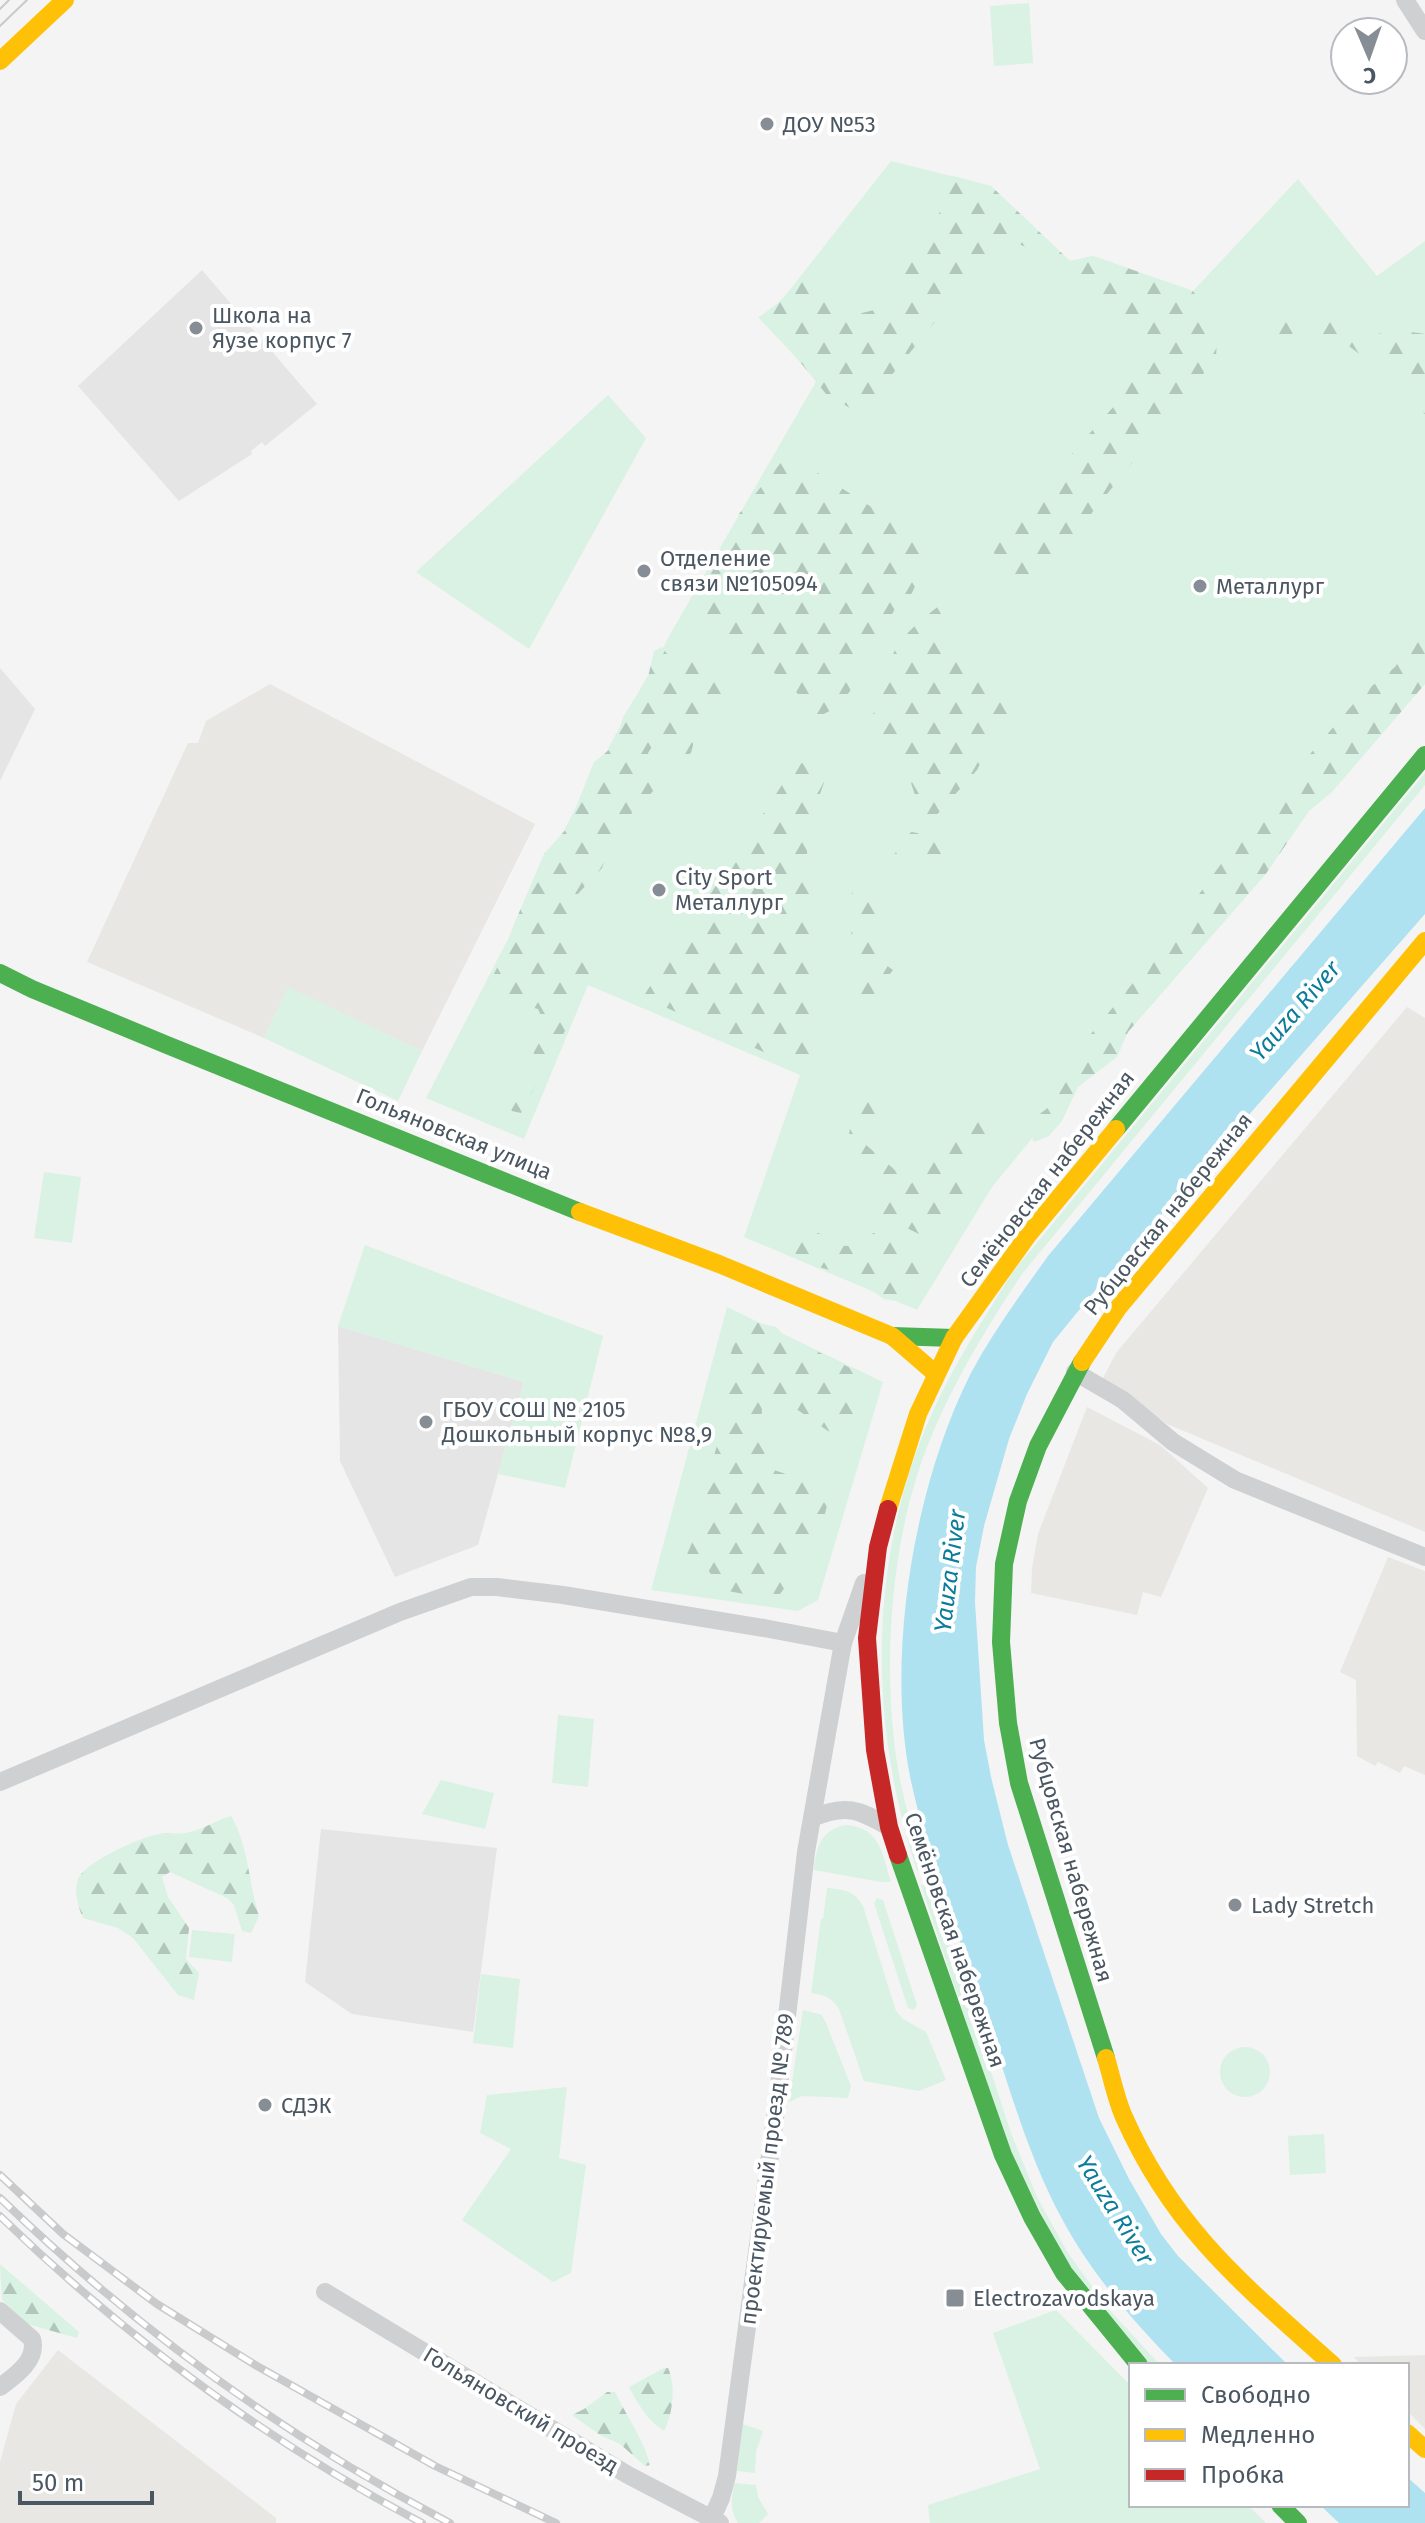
<svg xmlns="http://www.w3.org/2000/svg" width="1425" height="2523" font-family="'Fira Sans',sans-serif">
<defs>
<pattern id="forest-firs" width="22" height="20" patternUnits="userSpaceOnUse" patternTransform="scale(2)"><rect width="22" height="20" fill="#d9f2e3"/><path d="M5 1l3.5 6h-7zM16 11l3.5 6h-7z" fill="#b2c7bb"/></pattern>
</defs>
<rect width="100%" height="100%" fill="#f4f4f4"/>
<!-- commercial -->
<g fill="#e8e7e3">
<path d="M270,684l265,140 -113,227 -134,-63 -24,50 -177,-76 101,-219h10l8,-22z"/>
<path d="M1407,1007l18,11v514l-258,-108 -65,-44 14,-27z"/>
<path d="M1087,1407l73,38 48,43 -47,109 -18,-5 -6,23 -106,-22 1,-25 6,-34z"/>
<path d="M1388,1557l37,14v204l-21,-9 -4,7 -22,-11 -3,4 -18,-10 -1,-76 -16,-8z"/>
<path d="M58,2350l218,168v5h-276v-61l16,-58z"/>
<path d="M1425,2355v74l-18,-18v-46h-46l-7,-8z"/>
</g>
<!-- education -->
<g fill="#e6e5e6">
<path d="M202,270l115,134 -52,42 -3,-4 -11,9 1,3 -73,47 -101,-115z"/>
<path d="M0,668l35,41 -35,72z"/>
<path d="M338,1326l186,56 -46,163 -83,32 -55,-116z"/>
<path d="M321,1829l176,19 -24,184 -121,-18 -47,-32z"/>
</g>
<!-- green -->
<g fill="#d9f2e3">
<path d="M1029,3l4,60 -39,3 -4,-60z"/>
<path d="M891,161l100,25 79,75 23,-5 100,35 105,-112 79,97 48,-35v420l-433,526 -75,123 -173,-73 56,-162 -212,-90 -64,154 -98,-41 146,-283 100,-184 145,-251 -59,-63 16,-7z"/>
<path d="M608,395l38,43 -117,211 -113,-77z"/>
<path d="M1425,773v12l-403,489c-41,62 -84,133 -106,205 -27,88 -33,199 -18,290 6,34 16,67 27,100l-8,2c-47,-143 -49,-299 7,-439 23,-57 56,-108 89,-160z"/>
<path d="M288,987l134,64 -24,50 -134,-63z"/>
<path d="M44,1172l37,5 -9,66 -38,-5z"/>
<path d="M365,1245l238,91 -38,152 -67,-14 26,-92 -186,-56z"/>
<path d="M727,1307l156,75 -65,218 -20,11 -147,-21z"/>
<path d="M558,1715l36,4 -6,68 -36,-4z"/>
<path d="M441,1780l53,13 -9,36 -63,-15z"/>
<path d="M846,1825c35,3 36,29 45,57h-10l-67,-12c2,-23 7,-40 32,-45z"/>
<path d="M929,1882l82,251 26,64 31,56 39,54 53,58h-9l-89,-109 -57,-117 -84,-254z"/>
<path d="M827,1888c18,2 27,2 36,18l33,105 7,8 23,13 20,48 -27,11 -55,-10 -25,-72c-7,-12 -15,-14 -28,-16l10,-74h2z"/>
<path d="M877,1898l6,2 34,105 -3,5 -6,-2 -34,-105z"/>
<path d="M192,1930l43,4 -3,28 -43,-5z"/>
<path d="M481,1974l39,5 -7,69 -40,-5z"/>
<path d="M803,2010l19,5 4,8 25,63 -3,12 -46,-2 -13,6z"/>
<circle cx="1245" cy="2072" r="25"/>
<path d="M567,2087l-8,71 27,7 -15,108 -18,9 -91,-62 49,-71 -31,-16 7,-38z"/>
<path d="M1324,2134l2,39 -36,2 -2,-39z"/>
<path d="M1056,2310l75,76v119h117l18,18h-336l-2,-18 112,-36 -47,-136z"/>
<path d="M743,2424l20,7 -7,21 -1,21 -18,-2z"/>
<path d="M734,2483l22,2 2,12 10,17 -9,9h-21c-9,-13 -6,-25 -4,-40z"/>
</g>
<!-- forest -->
<g fill="url(#forest-firs)">
<path d="M953,176l38,10 79,75 23,-5 100,35 15,22 9,24 -1,21 -177,221 -22,3 -20,-16 -5,-24 22,-16 59,-74 51,-57 27,-49 -25,-30 -32,-15 -48,-46 -30,-12 -29,15 -127,156 -34,-20 -64,-79 16,-12 25,-26 46,39 34,-8 20,-18 -5,-22 36,-41z"/>
<path d="M1288,314l46,7 30,18c17,-9 42,-8 61,-5v112v-28l-6,-27 -12,-15 -49,-23 -18,-14 -29,-7 -42,4 -3,-9c6,-9 11,-12 22,-13z"/>
<path d="M788,454l132,84 8,1 -2,22 -14,32 -15,12 -47,86 -11,15 -21,11c-12,-13 -25,-31 -39,-41 -41,-27 -68,-27 -80,-83l36,-59 3,-19z"/>
<path d="M953,596l9,16 -15,23 3,19 61,45 6,18 -7,16 -17,5 -16,32 -44,49 -14,-12 -11,-33 -38,-40c3,-26 14,-62 26,-86 8,-15 41,-42 57,-52z"/>
<path d="M1425,624v60l-93,108 -23,19 -44,64 -137,157 -11,25 -39,30 -16,34 -13,15 -15,6 -9,-17 28,-21 33,-64 56,-68 112,-153 107,-124 34,-28z"/>
<path d="M662,647l12,16 13,-12 16,22 25,9 7,6 -1,9 -36,29 -7,27 -9,4 -13,-16 -8,-1 -8,5 -5,8 8,35 -43,45 -11,35 -26,28 -8,17 -5,26 7,17 34,8 12,13 -1,9 -18,-7 -9,1 -7,6 -15,43 -45,84 -9,-2 -6,-7 27,-41 1,-11 9,-16 -1,-18 -4,-9 -37,-10 -14,-12 22,-42 -2,2 5,-18 32,-75 24,-27 26,-65 21,-17 8,-28 25,-40 6,-26z"/>
<path d="M797,762l17,4 11,14 -19,53 5,94 1,147 -169,-77z"/>
<path d="M911,832c13,1 31,11 36,22l-5,13 -9,1 -40,-12z"/>
<path d="M852,890l28,2 -5,65 18,13 -28,36 -10,-18 -4,-30z"/>
<path d="M858,1088l32,25 -25,31 46,40 70,-84 14,43 -27,22 -2,27 -45,43 -45,-22 6,-34 -36,-30z"/>
<path d="M811,1230l19,8 5,7c18,2 26,2 38,-12 32,0 42,14 58,38l-14,30 -9,2 -24,-4 -32,-22 -49,-15 -7,-6 -3,-13z"/>
<path d="M750,1321l26,6 7,7 77,39c5,17 -4,45 -14,59l-9,1 -9,-2 -49,-34 -9,-2 -8,4c0,23 -3,50 9,70l42,14 17,9c-1,8 -13,54 -17,58 -4,5 -6,4 -12,5 -5,11 -14,32 -22,40l-9,-2 -6,-8 -9,2 -5,8 -28,-5 -9,2 -6,-9 5,-7c-8,-15 -16,-12 -31,-8l21,-48 2,-28 23,-83 -1,-18 5,-38 6,-19z"/>
<path d="M231,1816c17,28 18,68 28,100l-8,17 -9,-2 -8,-26 -7,-7 -57,-26 -8,5 6,20 21,31 -3,31 13,14 -5,27 -16,-5 -45,-57 -15,-10 -35,-10c-5,-11 -10,-30 -4,-41 9,-16 63,-41 81,-43 13,-1 25,1 37,-4 12,-4 20,-10 34,-14z"/>
<path d="M0,2264l79,68 -2,6 -50,-14 -25,-24z"/>
<path d="M664,2368h4c8,17 5,46 -4,63 -16,-10 -27,-28 -35,-44z"/>
<path d="M607,2392h8c10,21 31,52 35,73l-5,1 -25,-22 -20,-9 -28,-20 12,-6z"/>
</g>
<!-- water -->
<g fill="#aee2f0">
<path d="M1425,808v106l-328,374 -44,54 -26,52 -18,45 -25,87 -8,41 -1,35 9,138 7,37 17,68 91,273 30,61 32,55 17,22 110,109h-112c-44,-45 -86,-93 -115,-148 -35,-66 -55,-140 -78,-210 -25,-73 -56,-151 -72,-226 -26,-124 3,-296 60,-408 22,-41 50,-79 77,-117z"/>
<path d="M1407,2477l18,16v30h-86l-19,-18h87z"/>
</g>
<g fill="none" stroke-linecap="round" stroke-linejoin="round">
<!-- street -->
<g stroke="#ced0d2" stroke-width="18">
<path d="M1405,0l20,31"/>
<path d="M1075,1372l48,28 50,42 62,38 190,77"/>
<path d="M0,1782l400,-170 71,-25h26l66,8 201,33 79,15"/>
<path d="M812,1818c34,-14 46,-9 77,9"/>
<path d="M325,2292l303,183 92,48"/>
<path d="M0,2311l32,28c6,21 -17,37 -32,48"/>
<path d="M712,2518l9,-20 6,-22 50,-373 29,-251 37,-209 21,-60"/>
</g>
<!-- fast -->
<g stroke="#4caf50" stroke-width="18">
<path d="M0,973l32,16 135,56 413,167"/>
<path d="M1116,1129l309,-374"/>
<path d="M892,1336l62,2"/>
<path d="M1082,1362l-44,84 -20,55 -14,63 -3,78 7,81 11,60 87,275"/>
<path d="M898,1855l105,300 29,62 32,56 75,92"/>
<path d="M1280,2505l18,18"/>
</g>
<!-- slow -->
<g stroke="#ffc107" stroke-width="18">
<path d="M0,61l65,-61"/>
<path d="M580,1212l139,52 173,72 44,38"/>
<path d="M1082,1362l36,-54 307,-367"/>
<path d="M888,1509l30,-95 36,-76 74,-103 88,-106"/>
<path d="M1106,2058c6,20 10,41 18,59 50,113 121,169 209,248"/>
<path d="M1407,2433l18,16"/>
</g>
<!-- jam -->
<path stroke="#c62828" stroke-width="18" d="M888,1509l-10,38 -11,91 8,112 14,77 9,28"/>
<!-- tram -->
<g stroke="#c9cacc" stroke-width="2">
<path d="M0,9l9,-9"/>
<path d="M0,26l27,-26"/>
</g>
<defs>
<g id="rail">
<path d="M0,2175l63,59 94,70 100,62 178,100 121,57"/>
<path d="M0,2198c134,129 285,239 450,325"/>
<path d="M0,2216c125,121 268,226 422,307"/>
</g>
</defs>
<!-- rail casing -->
<use href="#rail" stroke="#c9cacc" stroke-width="8"/>
<!-- rail -->
<use href="#rail" stroke="#fff" stroke-width="5" stroke-dasharray="15" stroke-linecap="butt"/>
</g>
<!-- markers -->
<g fill="#868d94" stroke="#fff" stroke-width="3">
<circle cx="767" cy="124" r="8"/>
<circle cx="196" cy="328" r="8"/>
<circle cx="644" cy="571" r="8"/>
<circle cx="1200" cy="586" r="8"/>
<circle cx="659" cy="890" r="8"/>
<circle cx="426" cy="1422" r="8"/>
<circle cx="1235" cy="1905" r="8"/>
<circle cx="265" cy="2105" r="8"/>
<rect x="945" y="2288" width="20" height="20" rx="4"/>
</g>
<g text-anchor="middle" dominant-baseline="central" stroke-width="8" stroke-linejoin="round" paint-order="stroke">
<!-- poi labels -->
<g font-size="22" fill="#4a5661" stroke="#fff" text-anchor="start">
<text x="783" y="124">ДОУ №53</text>
<text x="212" y="315">Школа на<tspan x="212" dy="25">Яузе корпус 7</tspan></text>
<text x="660" y="558">Отделение<tspan x="660" dy="25">связи №105094</tspan></text>
<text x="1216" y="586">Металлург</text>
<text x="675" y="877">City Sport<tspan x="675" dy="25">Металлург</tspan></text>
<text x="442" y="1409">ГБОУ СОШ № 2105<tspan x="442" dy="25">Дошкольный корпус №8,9</tspan></text>
<text x="1251" y="1905">Lady Stretch</text>
<text x="281" y="2105">СДЭК</text>
<text x="973" y="2298">Electrozavodskaya</text>
</g>
<!-- street labels -->
<g font-size="22" fill="#4a5661" stroke="#fff">
<text transform="translate(454 1134) rotate(22)">Гольяновская улица</text>
<text transform="translate(1047 1179) rotate(-52)">Семёновская набережная</text>
<text transform="translate(1168 1214) rotate(-51)">Рубцовская набережная</text>
<text transform="translate(1071 1860) rotate(74)">Рубцовская набережная</text>
<text transform="translate(955 1940) rotate(71)">Семёновская набережная</text>
<text transform="translate(767 2169) rotate(-83)">проектируемый проезд № 789</text>
<text transform="translate(521 2410) rotate(31)">Гольяновский проезд</text>
</g>
<!-- water labels -->
<g font-size="24" font-style="italic" fill="#0c7c9b" stroke="#fff">
<text transform="translate(1295 1011) rotate(-49)">Yauza River</text>
<text transform="translate(950 1571) rotate(-83)">Yauza River</text>
<text transform="translate(1115 2210) rotate(58)">Yauza River</text>
</g>
</g>
<!-- legend -->
<rect x="1129" y="2363" width="280" height="144" fill="#ffffff" stroke="#b7bbc0" stroke-width="2"/>
<rect x="1145" y="2389" width="40" height="12" fill="#4caf50" stroke="#b7bbc0" stroke-width="2"/>
<text x="1201" y="2403" font-size="24" fill="#4a5661">Свободно</text>
<rect x="1145" y="2429" width="40" height="12" fill="#ffc107" stroke="#b7bbc0" stroke-width="2"/>
<text x="1201" y="2443" font-size="24" fill="#4a5661">Медленно</text>
<rect x="1145" y="2469" width="40" height="12" fill="#c62828" stroke="#b7bbc0" stroke-width="2"/>
<text x="1201" y="2483" font-size="24" fill="#4a5661">Пробка</text>
<!-- north arrow -->
<g transform="translate(1369 56) rotate(178)"><circle r="38" fill="#ffffff" stroke="#b7bbc0" stroke-width="2"/>
<path d="M0-6L14 30L0 20L-14 30Z" fill="#868d94"/>
<text y="-12" font-size="22" font-weight="bold" text-anchor="middle" fill="#4a5661">С</text>
</g>
<!-- scale -->
<path d="M20 2491v12h132v-12" fill="none" stroke="#4a5661" stroke-width="4"/>
<text x="32" y="2491" font-size="24" fill="#4a5661" stroke="#ffffff" stroke-width="6" paint-order="stroke">50 m</text>
</svg>
